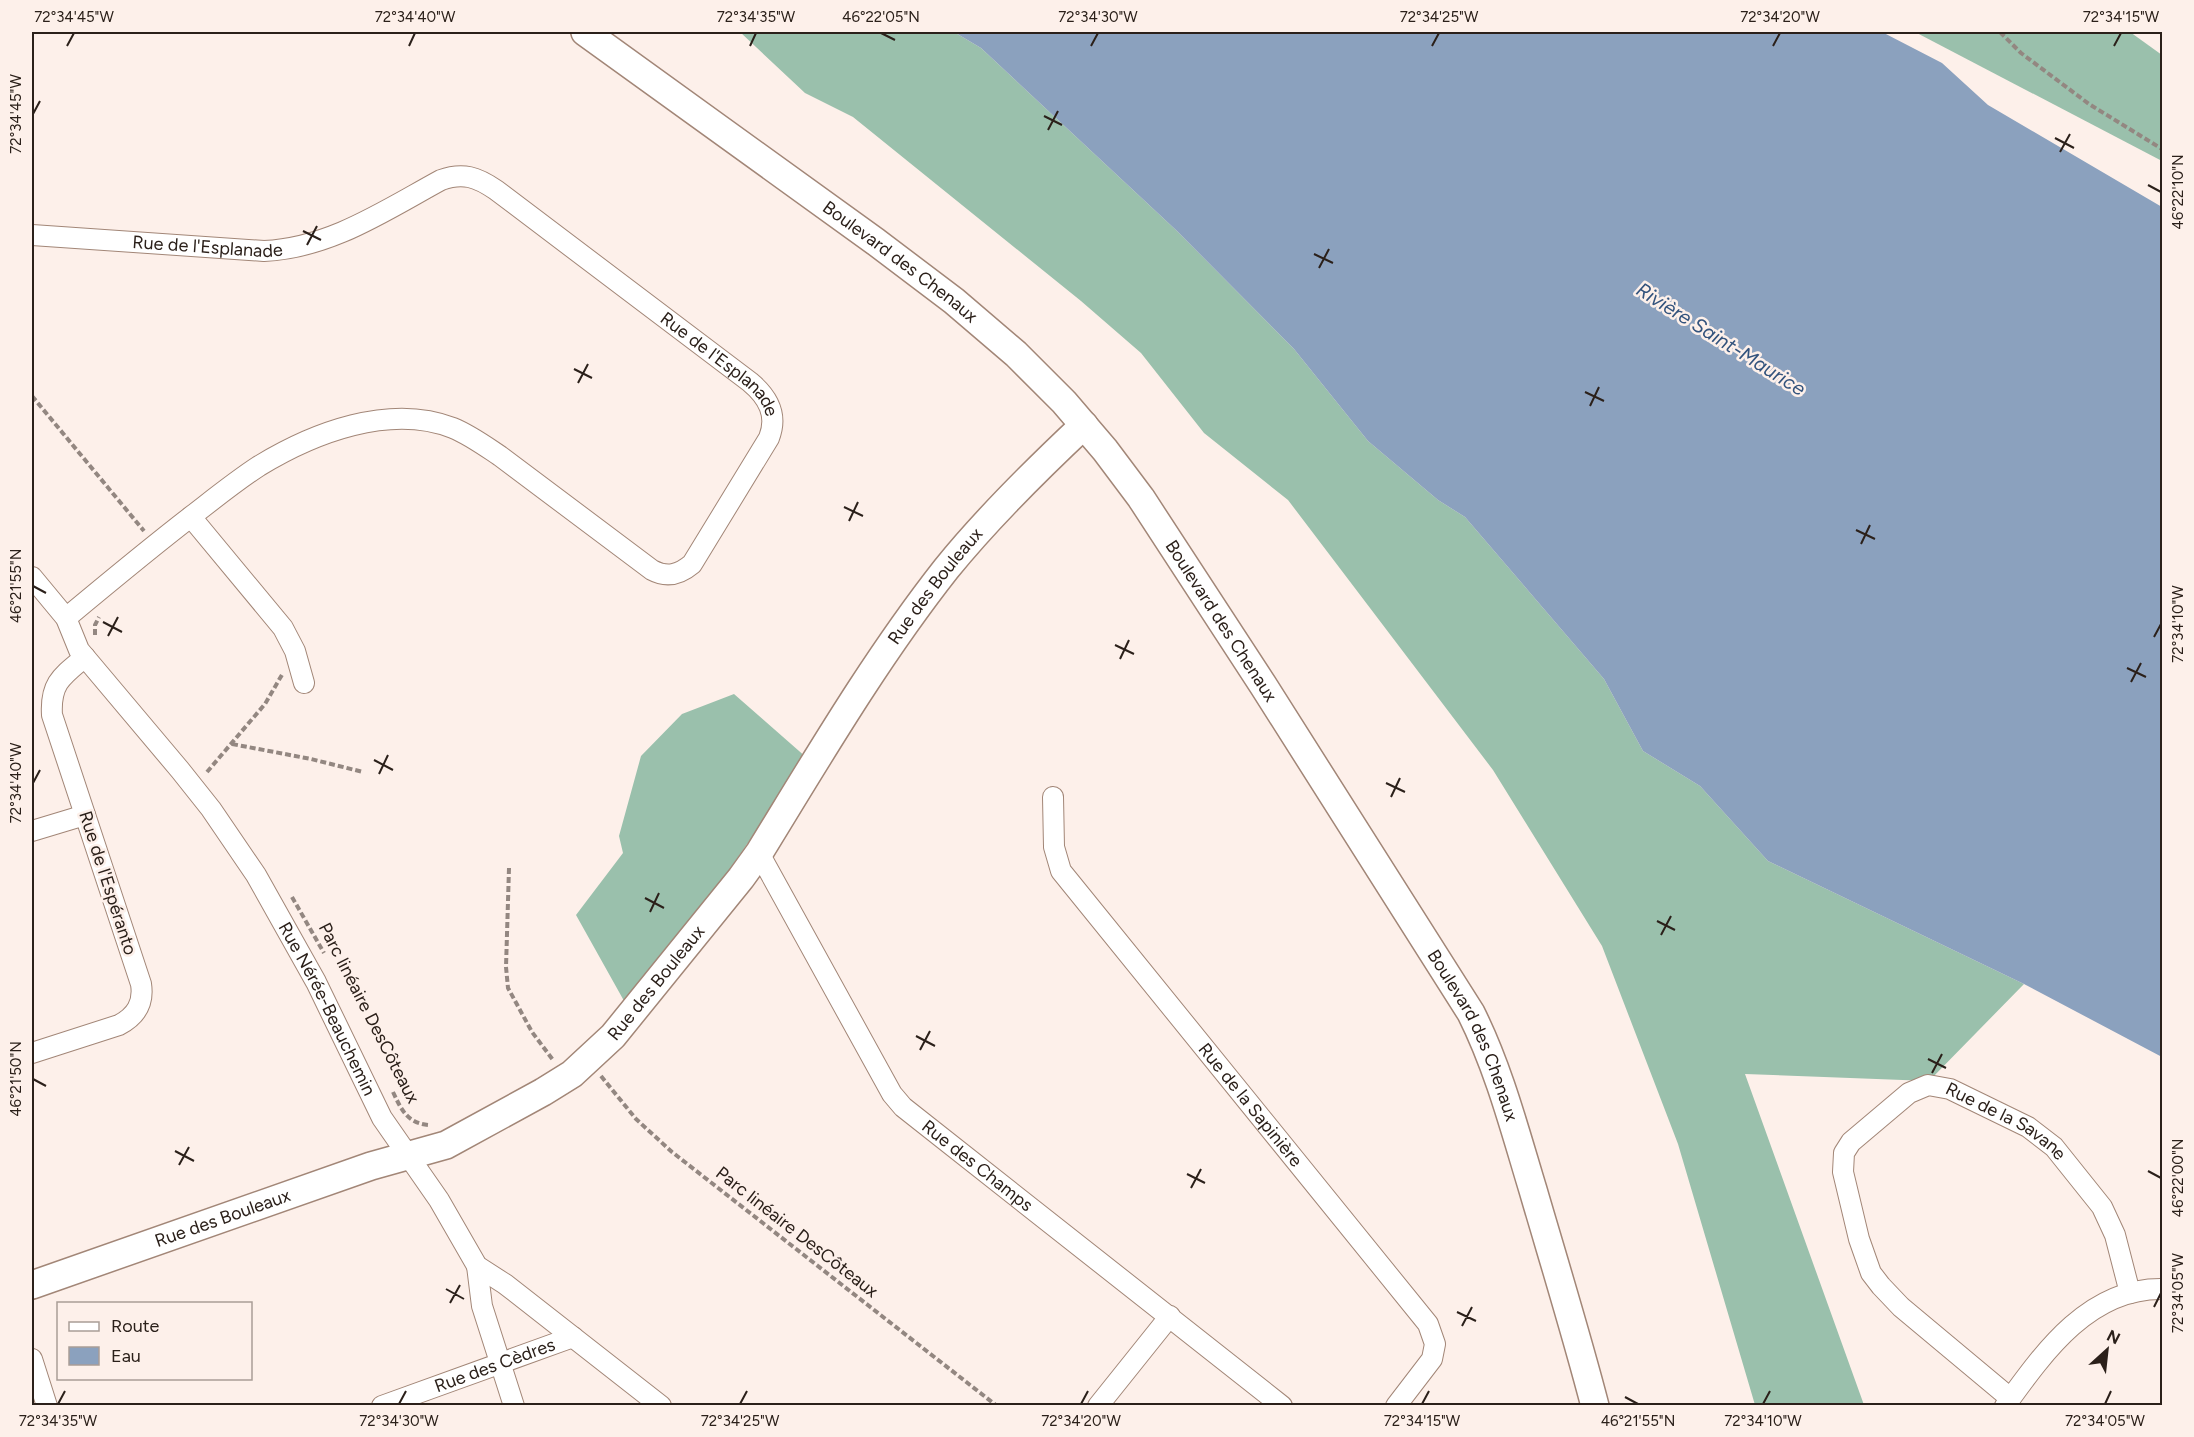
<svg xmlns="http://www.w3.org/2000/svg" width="2194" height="1437" font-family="Figtree,sans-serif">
<rect width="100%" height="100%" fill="#fdf0ea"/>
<!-- forest -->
<g fill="#9ac0ac">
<path d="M740,32h214l27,16 196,183 117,118 74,92 70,59 27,17 139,162 39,72 57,35 68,75 256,123 -95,97 -184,-7 119,331h-109l-77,-261 -76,-198 -109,-176 -205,-270 -84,-67 -63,-80 -60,-52 -228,-184 -48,-24z"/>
<path d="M1915,32h215l32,23v106z"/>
<path d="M734,694l73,64 -135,194 -44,56 -52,-93 47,-62 -4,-17 22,-80 41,-42z"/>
</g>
<!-- water -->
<path fill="#8ba1be" d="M954,32h928l60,31 46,42 174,102v850l-138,-73 -256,-123 -68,-75 -57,-35 -39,-72 -139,-162 -27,-17 -70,-59 -74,-92 -117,-118 -196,-183z"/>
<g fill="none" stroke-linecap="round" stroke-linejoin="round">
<defs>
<g id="street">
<path id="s1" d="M32,235l232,16c66,-3 120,-40 177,-71 22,-8 36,-3 55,10l254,192c18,15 28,33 19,56l-77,126c-13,11 -25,14 -40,6l-152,-114c-15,-10 -30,-21 -47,-28 -63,-25 -140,5 -194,38 -23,15 -44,32 -66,49 -43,33 -85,68 -127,103"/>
<path d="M191,517l92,111 12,23 9,32"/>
<path id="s2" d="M32,577l34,41 13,32 101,120 31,39 45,66 60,107 66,136 57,82 38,66 28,18 156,122"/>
<path id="s3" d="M1053,797l1,50 7,24 367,453 7,20 -3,15 -36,47"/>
<path d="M32,831l53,-16"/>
<path id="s4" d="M759,853l133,241 11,13 379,299"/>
<path d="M32,1053l87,-28c17,-9 25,-22 22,-41l-89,-269c-2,-32 10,-39 33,-58"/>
<path d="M477,1266l5,40 32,100"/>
<path d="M32,1359l15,47"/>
<path id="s5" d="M2010,1398l-109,-91 -20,-21 -10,-13 -12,-34 -16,-67 1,-19 7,-11 58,-49 19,-8 22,4 78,38 26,20 48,60 13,28 15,58"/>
<path id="s6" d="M382,1406l191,-69"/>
<path d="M1098,1406l72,-90"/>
<path d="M2005,1406c39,-54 84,-118 157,-117"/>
</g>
<g id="secondary">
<path id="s7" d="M585,32l291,210 78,59 62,53 48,48 41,48 36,48 122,187 208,328c28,56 44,118 62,177 21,72 43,143 62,216"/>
<path id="s8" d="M32,1285l339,-119 75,-21 97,-53 29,-18 41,-38 128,-158 18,-25c59,-96 117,-195 187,-284 42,-52 90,-99 138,-144"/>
</g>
</defs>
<!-- street casing -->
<use href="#street" stroke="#a28677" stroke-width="22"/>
<!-- secondary casing -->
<use href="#secondary" stroke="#a28677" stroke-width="30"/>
<!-- path -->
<g stroke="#938781" stroke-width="4" stroke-dasharray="6 3" stroke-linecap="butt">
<path d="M2000,32l21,21 68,51 73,45"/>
<path d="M32,396l112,135"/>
<path d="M95,635v-10l4,-8"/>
<path d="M232,744l79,15 52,13"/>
<path d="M207,772l58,-68 18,-31"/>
<path d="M509,868l-3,99 2,21 24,44 21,28"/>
<path d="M292,897l32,56"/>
<path d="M601,1076l35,43 36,33 325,254"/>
<path d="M393,1092c8,17 14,31 35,33"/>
</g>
<!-- street -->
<use href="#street" stroke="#fff" stroke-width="20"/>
<!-- secondary -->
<use href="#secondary" stroke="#fff" stroke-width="27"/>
</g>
<!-- ticks -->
<path fill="none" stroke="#2b201a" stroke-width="2" d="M881,33l14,7M67,46l7,-13M409,46l6,-13M750,46l6,-13M1091,46l7,-13M1432,46l7,-13M1773,46l7,-13M2114,46l7,-13M33,114l7,-13M1044,116l18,9M1048,130l10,-19M2055,138l19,10M2060,152l10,-18M2148,185l13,7M303,231l18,9M307,245l10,-19M1314,254l19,9M1319,268l10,-19M574,369l18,9M578,383l10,-19M1585,392l19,9M1590,406l9,-19M844,507l19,9M849,521l9,-19M1856,530l19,9M1861,544l9,-19M33,586l13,7M103,622l19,10M108,636l10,-19M2154,637l7,-13M1115,645l19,9M1120,659l9,-19M2127,668l19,9M2131,682l10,-19M374,760l19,10M379,774l9,-19M33,783l7,-13M1386,783l19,9M1391,797l9,-19M645,898l19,10M650,912l9,-19M1657,921l18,9M1661,935l10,-19M916,1036l19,10M920,1050l10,-19M1928,1059l18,9M1932,1073l10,-19M33,1079l13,7M175,1151l19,10M179,1165l10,-18M2148,1171l13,7M1187,1174l18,9M1191,1188l10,-19M446,1289l18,10M450,1303l10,-18M2154,1307l7,-14M1457,1312l19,9M1462,1326l10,-19M1625,1397l13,7M58,1404l7,-13M399,1404l7,-13M740,1404l7,-13M1081,1404l7,-13M1422,1404l7,-13M1763,1404l7,-13M2105,1404l6,-13"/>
<g text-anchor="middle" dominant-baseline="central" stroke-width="5" stroke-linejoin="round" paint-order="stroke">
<!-- street labels -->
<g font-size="18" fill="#2b201a" stroke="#fdf0ea">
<text stroke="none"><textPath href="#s1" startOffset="176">Rue de l'Esplanade</textPath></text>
<text stroke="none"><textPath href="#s7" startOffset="390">Boulevard des Chenaux</textPath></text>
<text stroke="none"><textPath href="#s1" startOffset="768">Rue de l'Esplanade</textPath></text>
<text stroke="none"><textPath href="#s8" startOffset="1192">Rue des Bouleaux</textPath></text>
<text stroke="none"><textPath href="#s7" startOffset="876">Boulevard des Chenaux</textPath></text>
<text transform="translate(108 883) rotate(72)">Rue de l'Espéranto</text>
<text stroke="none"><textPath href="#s8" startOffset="706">Rue des Bouleaux</textPath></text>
<text stroke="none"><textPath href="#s2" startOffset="526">Rue Nérée-Beauchemin</textPath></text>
<text transform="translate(369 1013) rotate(63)">Parc linéaire DesCôteaux</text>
<text stroke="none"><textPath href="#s7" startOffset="1362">Boulevard des Chenaux</textPath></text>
<text stroke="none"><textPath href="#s3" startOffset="376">Rue de la Sapinière</textPath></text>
<text stroke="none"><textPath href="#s5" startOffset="508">Rue de la Savane</textPath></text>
<text stroke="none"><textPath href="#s4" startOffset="387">Rue des Champs</textPath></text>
<text stroke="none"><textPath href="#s8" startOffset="202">Rue des Bouleaux</textPath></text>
<text transform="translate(797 1232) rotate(38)">Parc linéaire DesCôteaux</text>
<text stroke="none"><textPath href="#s6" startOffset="120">Rue des Cèdres</textPath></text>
</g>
<!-- water labels -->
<g font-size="20" font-style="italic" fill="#33537d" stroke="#fdf0ea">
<text transform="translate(1721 339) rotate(32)">Rivière Saint-Maurice</text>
</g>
</g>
<!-- border -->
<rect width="2194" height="1437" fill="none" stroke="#fdf0ea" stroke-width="66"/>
<!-- legend -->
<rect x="57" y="1302" width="195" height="78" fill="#fdf0ea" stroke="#a99d97" stroke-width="1.5"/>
<rect x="69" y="1322" width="30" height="9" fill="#ffffff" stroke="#a99d97" stroke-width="1.5"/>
<text x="111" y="1332" font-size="18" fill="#2b201a">Route</text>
<rect x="69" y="1347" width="30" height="18" fill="#8ba1be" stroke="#a99d97" stroke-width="1.5"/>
<text x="111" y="1362" font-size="18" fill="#2b201a">Eau</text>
<!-- north arrow -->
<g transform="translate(2107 1350) rotate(27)" stroke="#fdf0ea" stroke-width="4.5" paint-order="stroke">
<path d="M0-4.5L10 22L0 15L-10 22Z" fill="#2b201a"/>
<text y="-9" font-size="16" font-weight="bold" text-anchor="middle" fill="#2b201a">N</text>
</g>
<rect x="33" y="33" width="2128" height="1371" fill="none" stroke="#2b201a" stroke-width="2"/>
<g font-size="15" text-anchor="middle" fill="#2b201a">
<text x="74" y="22">72°34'45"W</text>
<text x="415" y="22">72°34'40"W</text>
<text x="756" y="22">72°34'35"W</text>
<text x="881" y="22">46°22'05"N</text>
<text x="1098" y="22">72°34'30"W</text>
<text x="1439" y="22">72°34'25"W</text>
<text x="1780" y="22">72°34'20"W</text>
<text x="2121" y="22">72°34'15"W</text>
<text transform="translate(16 114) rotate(-90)" y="5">72°34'45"W</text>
<text transform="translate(2178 192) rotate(-90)" y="5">46°22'10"N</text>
<text transform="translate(16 586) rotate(-90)" y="5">46°21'55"N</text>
<text transform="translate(2178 624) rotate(-90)" y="5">72°34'10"W</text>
<text transform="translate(16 783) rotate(-90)" y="5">72°34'40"W</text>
<text transform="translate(16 1079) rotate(-90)" y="5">46°21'50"N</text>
<text transform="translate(2178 1178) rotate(-90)" y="5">46°22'00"N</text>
<text transform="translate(2178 1293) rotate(-90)" y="5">72°34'05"W</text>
<text x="58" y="1426">72°34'35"W</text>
<text x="399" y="1426">72°34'30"W</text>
<text x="740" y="1426">72°34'25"W</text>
<text x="1081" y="1426">72°34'20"W</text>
<text x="1422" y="1426">72°34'15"W</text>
<text x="1638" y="1426">46°21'55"N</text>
<text x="1763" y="1426">72°34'10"W</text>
<text x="2105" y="1426">72°34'05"W</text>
</g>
</svg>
